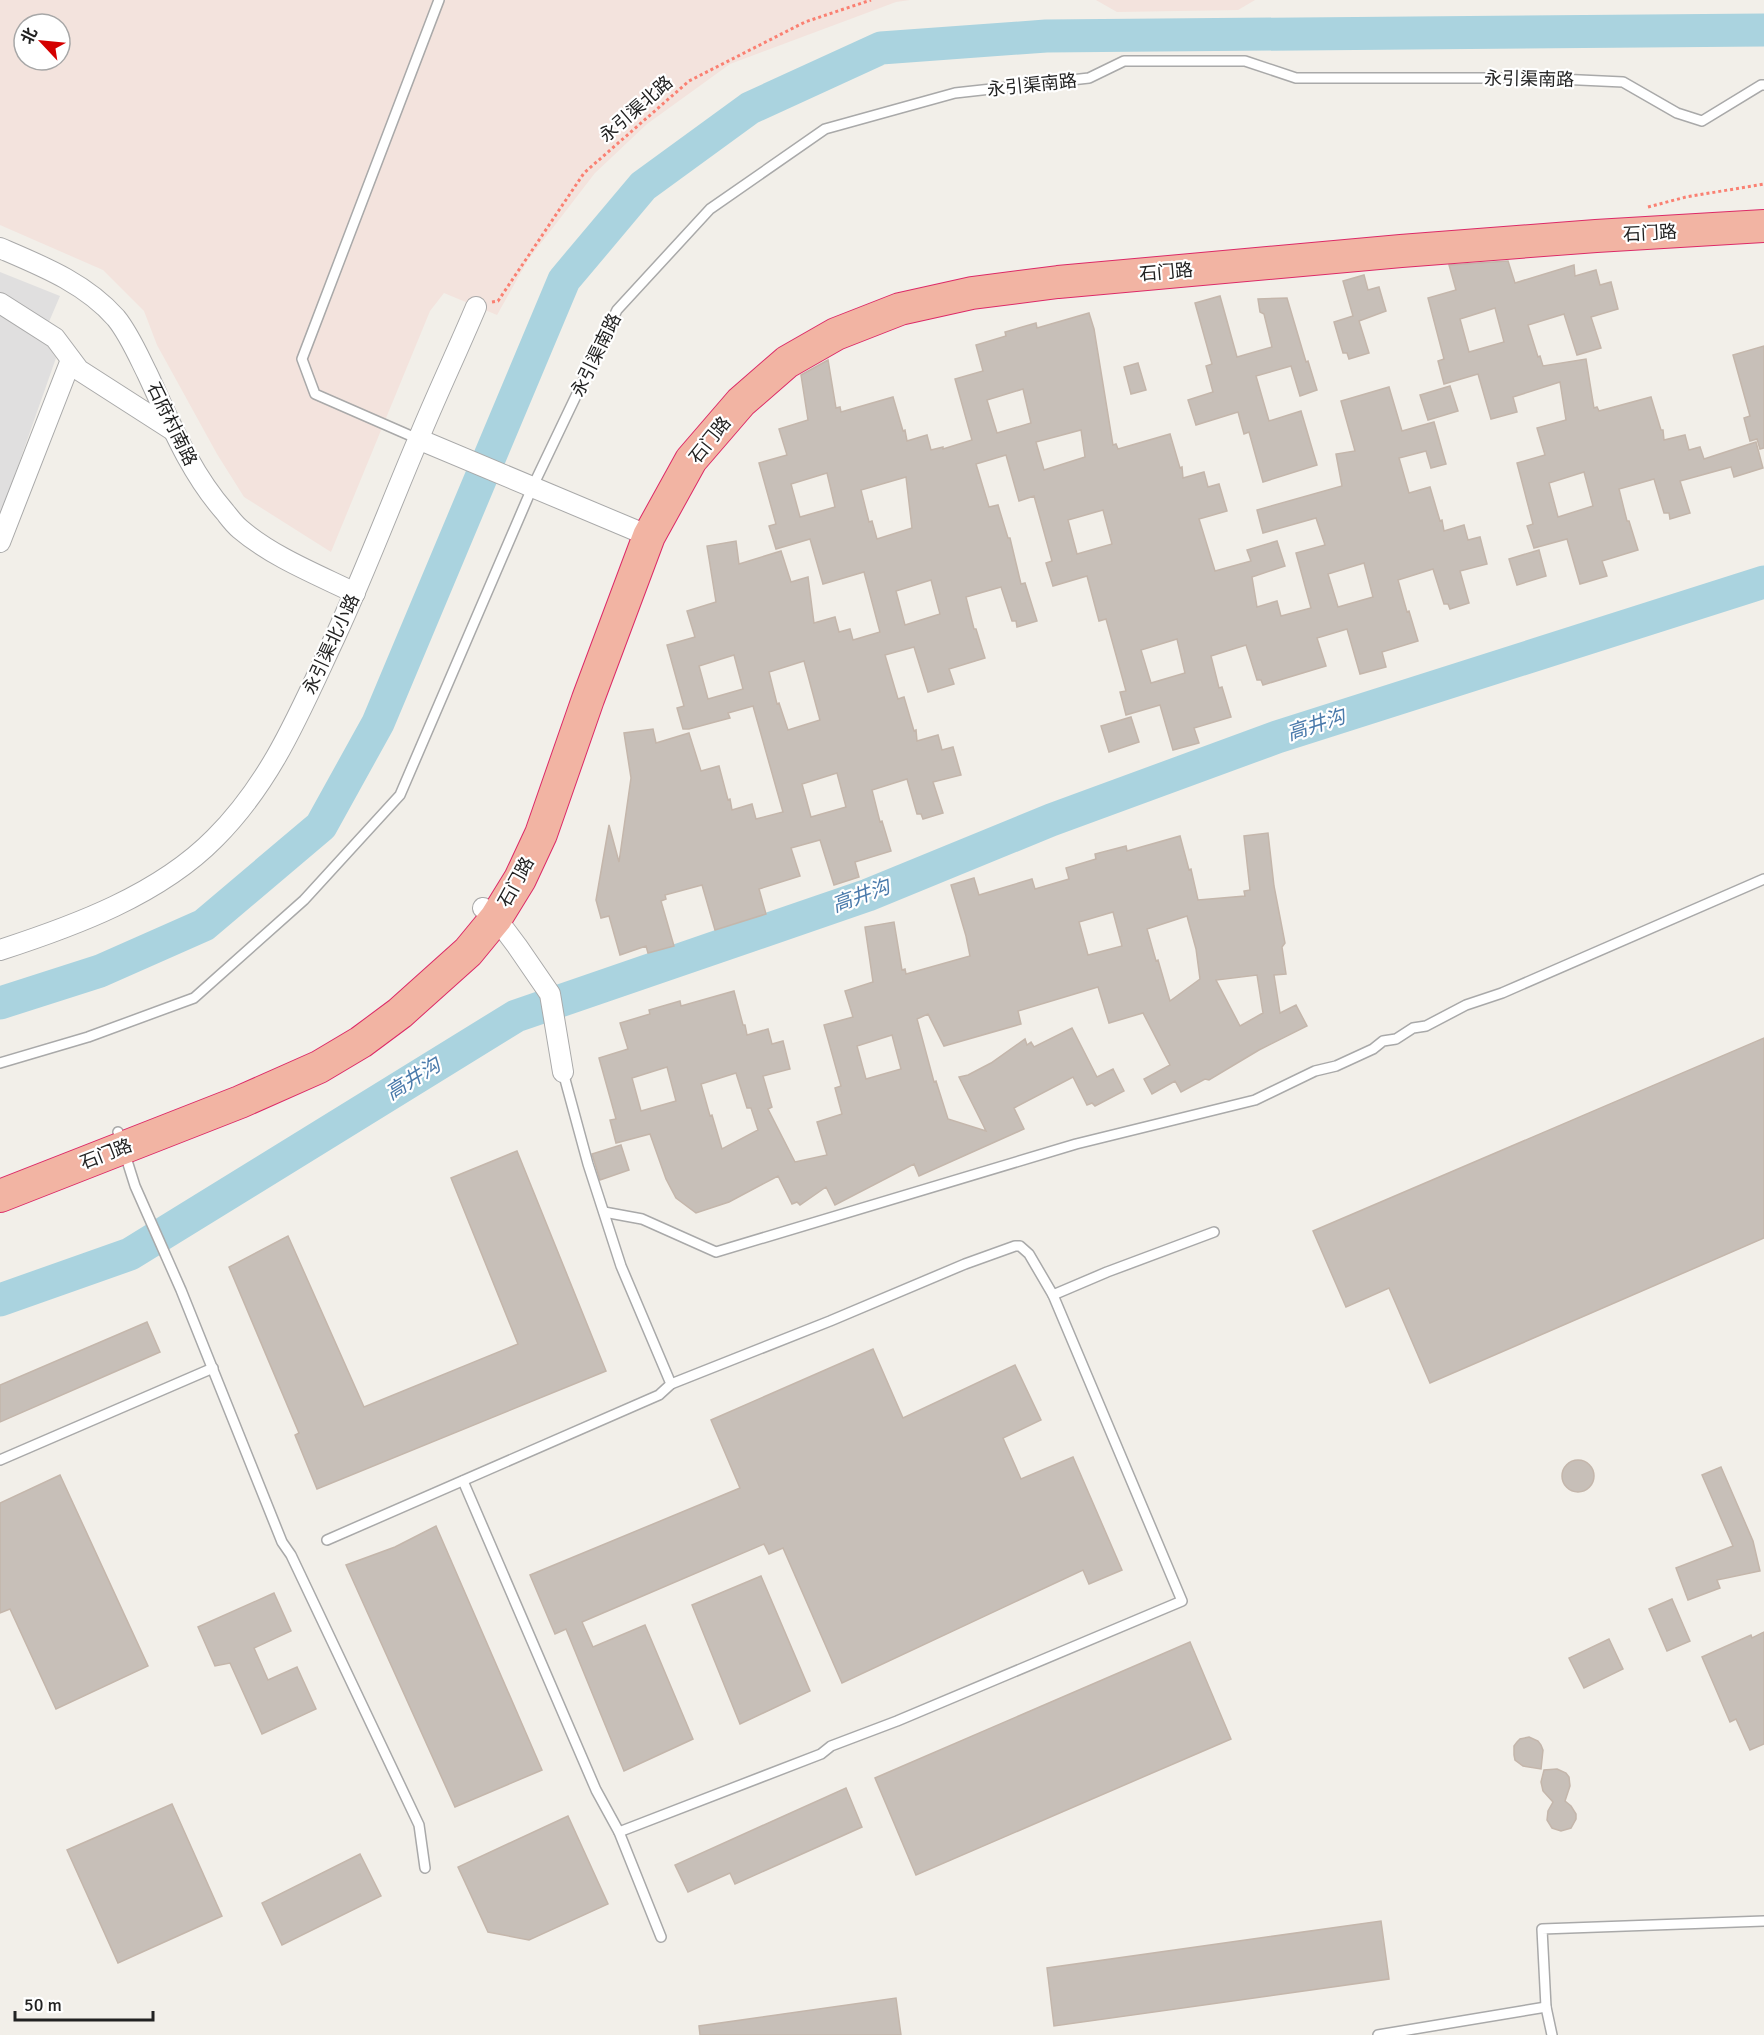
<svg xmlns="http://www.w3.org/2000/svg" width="1764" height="2035" font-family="Signika,'Noto Sans SC',sans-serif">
<rect width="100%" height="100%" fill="#f2efe9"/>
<!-- residential -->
<path fill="#e0dfdf" d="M0,272l60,24 -18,42 14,20 -56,159z"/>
<!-- military -->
<g fill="#f3e3dd" fill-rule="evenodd">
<path d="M0,0h910l-14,2 -166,62 -83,60 -52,49 -67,87 -31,55 -53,-22 -14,18 -99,241 -87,-55 -27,-43 -60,-109 -13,-34 -41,-41 -103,-45zM24,24h36v36h-36z"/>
<path d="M1096,0h159l-17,10 -121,2z"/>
</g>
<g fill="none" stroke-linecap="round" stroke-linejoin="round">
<!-- river -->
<g stroke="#aad3df" stroke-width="33">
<path d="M0,1003l100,-32 104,-46 117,-99 57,-103 186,-443 79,-94 107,-78 131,-60 165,-12 718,-6"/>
<path d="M0,1300l130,-46 386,-238 352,-121 183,-75 226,-83 487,-155"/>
</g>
</g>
<!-- building -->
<g fill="#c7bfb8" stroke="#c4b6ab" stroke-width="1.5" fill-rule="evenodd">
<path d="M1508,261l7,22 59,-18 1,11 21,-6 4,15 11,-3 7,27 -27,8 10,31 -24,7 -13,-41 -36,11 10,32 2,-1 3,10 43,-7 8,49 3,-1 2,4 52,-14 10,33h2l1,10 21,-5 4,15 11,-3 4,12 52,-17 7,26 -29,9 -3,-10 -51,14 10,32 -20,6 -1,-6h-5l-10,-34 -35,10 8,32h2l9,29 -36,11 5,15 -27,8 -13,-45 -33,9 -7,-22 6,-2 -16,-61 28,-8 -8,-27 29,-8 -6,-38 -47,15 4,15 -26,7 -13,-45 -34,10 -6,-23 6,-2 -16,-61 28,-8 -7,-25zM1495,308l9,34 -35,10 -9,-33zM1584,472l9,34 -35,11 -9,-34z"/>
<path d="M1364,275l4,15 11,-3 7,24 -27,10 10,32 -20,6 -2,-6h-4l-9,-31 19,-6 -10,-35z"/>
<path d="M1220,296l17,61 35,-10 -8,-33 -4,-2 -2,-13 29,-1 19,64 2,-1 9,29 -17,6 -9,-30 -35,10 13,45 32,-10 16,54 -54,17 -14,-50 -5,2 -6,-22 -42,13 -8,-25 25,-8 -7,-26 6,-2 -17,-61z"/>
<path d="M1089,313l5,16 19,116 3,-1 2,5 52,-15 10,34 2,-1 1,11 21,-6 4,15 11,-3 8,27 -28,8 16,52 36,-10 -4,-11 30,-9 8,25 -33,11 5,30 20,-6 4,15 30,-8 -15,-55 29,-8 -9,-27 -53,15 -6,-23 85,-24 -6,-32 19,-3 -14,-50 48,-14 13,44 32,-9 12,42 -15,4 -5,-17 -27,7 10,35 21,-6 10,34 2,-1 2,11 20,-6 4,15 12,-3 7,27 -27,7 9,32 -19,6 -2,-5h-4l-11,-35 -35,11 9,32 2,-1 9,30 -36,11 4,15 -26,7 -13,-45 -30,9 9,28 -63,19 -2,-5h-4l-11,-35 -35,11 8,32 3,-1 9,30 -37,11 5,15 -26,7 -13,-45 -34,10 -6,-23 6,-1 -20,-72 -7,2 -12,-45 -34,10 -7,-23 6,-2 -18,-65 -15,5 -13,-46 -30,9 13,43 9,-2 10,33h2l11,46 4,-1 12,38 -20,6 -1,-6h-4l-11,-34 -35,10 8,32h2l9,29 -36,11 5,15 -26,8 -14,-45 -29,8 13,44 6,-2 10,34 2,-1 1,11 21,-6 4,15 11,-3 8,28 -28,7 10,31 -20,6 -2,-5h-4l-10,-35 -35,11 8,32 2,-1 9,30 -36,11 4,15 -25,8 -14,-45 -29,8 9,28 -41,13 7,25 -51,16 -13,-45 -37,10 1,4 -5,2 13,45 -26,7 -2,-7 -26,9 -11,-39 -8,2 -5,-18 13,-75 10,37 12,-84 -7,-45 29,-4 3,14 33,-10 12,38 18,-5 9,34 2,-1 2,11 20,-6 4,15 27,-7 -30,-106 -25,7 2,5 -41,11h-6l-6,-21 7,-2 -17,-61 28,-8 -8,-26 29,-9 -9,-56 29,-5 3,23 42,-13 10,31 17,-5 6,46 21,-6 4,15 11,-3 3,11 27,-8 -16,-60 -41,12 -13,-45 -34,10 -7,-23 7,-2 -17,-61 28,-8 -8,-26 29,-9 -7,-45 27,-15 8,48 4,-1 1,5 52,-15 10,34 2,-1 2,11 20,-6 4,15 12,-3v2l29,-9 -17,-61 28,-8 -7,-26 30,-9 -1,-4 31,-9 1,5zM1023,389l8,34 -34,10 -10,-33zM1081,430l4,27 -41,13 -8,-28zM827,473l8,34 -35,10 -9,-33zM906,477l6,51 -35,11 -5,-18 -3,1 -8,-32zM1103,510l9,34 -35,10 -9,-34zM1364,563l9,34 -35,10 -10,-33zM931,580l9,34 -35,11 -9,-34zM1177,639l8,34 -34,10 -10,-33zM734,655l9,34 -35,10 -9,-33zM804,661l16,59 -32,10 -9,-27 -2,1 -8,-32zM837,773l9,34 -35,10 -9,-33z"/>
<path d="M1764,346v102l-4,1 -3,-10 -7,2 -6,-23 6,-2 -17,-61z"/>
<path d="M1138,363l8,27 -15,4 -7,-27z"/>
<path d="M1450,386l8,25 -30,9 -8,-25z"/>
<path d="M1539,550l7,26 -29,9 -8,-26z"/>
<path d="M1131,717l8,25 -30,10 -8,-26z"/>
<path d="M1268,833l6,53 11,57 -3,4 4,27 -12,1 6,38 16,-8 11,21 -48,24 -50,30 -4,-1 -24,13 -6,-11 -23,13 -8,-15 26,-14 -27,-52 -34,10 -11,-36 -80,24 3,13 -77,22 -16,-32 -11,5 17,63 2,-1 12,38 38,12 -27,-54 9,-2 23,-12 34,-24 2,6 4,-3 3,5 38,-19 25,49 16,-8 11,22 -29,15 -3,-3 -5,2 -14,-28 -59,31 10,21 -105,47 -5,-12 -79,41 -9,-18 -26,18 -3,-3 -5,2 -14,-28 -49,26 -33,11 -20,-15 -10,-19 -16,-45 -34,9 -6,-23 6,-1 -17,-61 29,-9 -8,-26 30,-9 -1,-4 31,-9 1,5 53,-15 9,34h2l2,10 21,-6 4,15 11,-3 7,28 -27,7 9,31 -4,2 27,53 32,-7 -10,-33 25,-8 -7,-26 6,-2 -17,-61 29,-8 -8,-26 28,-9 -8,-55 29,-5 8,48 3,-1 1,5 64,-18 -4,-20 -15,-51 23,-7 5,17 53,-16 3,10 34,-10 -3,-11 30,-9 -1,-5 31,-8 1,5 53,-15 9,34 2,-1 7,31 47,-4 -1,-5 6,-1 -6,-54zM1113,912l9,34 -34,9 -9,-33zM1187,916l9,33 4,30 -30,22 -12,-41 -2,1 -9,-32zM1257,975l6,38 -23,13 -24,-46zM892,1035l9,34 -35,10 -9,-33zM667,1067l9,34 -35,10 -9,-33zM736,1073l11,35h4l7,22 -36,19 -10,-34 -2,1 -9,-32z"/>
<path d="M1764,1038v200l-334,145 -41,-95 -43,19 -33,-76z"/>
<path d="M621,1145l8,25 -29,10 -8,-26z"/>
<path d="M517,1151l89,220 -289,118 -22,-54 4,-2 -70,-166 59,-31 76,171 154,-63 -67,-166z"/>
<path d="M147,1322l13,30 -160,70v-37z"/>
<path d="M873,1349l30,69 112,-53 26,55 -38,18 18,41 52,-22 49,113 -33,14 -6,-14 -241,113 -59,-135 -14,6 -5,-10 -182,78 11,25 52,-22 48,114 -69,32 -58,-142 -11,5 -25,-59 210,-87 -29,-68z"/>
<circle cx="1578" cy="1476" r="16"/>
<path d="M1721,1467l32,74 7,30 -43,9 3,8 -32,12 -12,-32 57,-22 -31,-71z"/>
<path d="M60,1475l88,191 -92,43 -46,-100 -10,4v-110z"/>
<path d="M436,1526l106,244 -87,37 -109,-242 49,-18z"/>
<path d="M761,1576l49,115 -70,33 -48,-119z"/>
<path d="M274,1593l17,38 -37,17 14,32 29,-13 19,42 -54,25 -32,-71 -15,3 -17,-39z"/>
<path d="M1672,1599l18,42 -23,10 -18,-42z"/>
<path d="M1764,1632v112l-14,6 -14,-31 -6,3 -28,-65 49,-22 1,3z"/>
<path d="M1609,1639l14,30 -39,19 -15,-30z"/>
<path d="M1190,1642l41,97 -315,136 -41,-97z"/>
<path d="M1529,1737l9,4 3,4 2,5 -2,19 -18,-3 -8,-6 -1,-5v-9l3,-4 3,-3z"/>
<path d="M1557,1769l9,4 3,4 1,9 -5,15 6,5 5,8v5l-5,9 -10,3 -9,-3 -5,-8 1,-9 5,-9 -10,-11 -2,-9 3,-12z"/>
<path d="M846,1788l16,39 -127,57 -5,-11 -42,19 -13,-27z"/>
<path d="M172,1804l50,112 -104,47 -51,-113z"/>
<path d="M568,1816l40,88 -79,36 -41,-8 -30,-65z"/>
<path d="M360,1854l21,42 -99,49 -20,-42z"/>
<path d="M1381,1921l8,58 -335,47 -7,-58z"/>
<path d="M896,1998l5,37h-201l-1,-9z"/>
</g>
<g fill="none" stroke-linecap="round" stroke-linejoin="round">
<defs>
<g id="service">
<path d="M418,439l-103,-45 -13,-35 137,-359"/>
<path d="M0,1063l88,-26 106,-39 110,-98 96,-105 132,-307 85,-178 93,-101 115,-80 130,-36 134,-15 35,-17h121l51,17h241l86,4 54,31 25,8 59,-36h3"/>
<path d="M118,1132l17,54 46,104 101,252 9,13 128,270 6,43"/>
<path d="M604,1212l38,7 74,33 360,-108 179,-44 60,-29 21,-5 37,-17 10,-8 13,-2 17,-11 13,-2 40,-21 36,-12 262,-114"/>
<path d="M1053,1295l54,-23 107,-40"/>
<path d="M0,1460l213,-92"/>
<path d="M463,1481l133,309 23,42 42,105"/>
<path d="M327,1540l332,-145 12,-11 -50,-118 -33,-102 -25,-92"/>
<path d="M619,1832l202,-78 10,-8 66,-25 285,-120 -129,-306 -24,-41 -9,-8h-5l-50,18 -135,57 -159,63"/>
<path d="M1378,2035l168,-28"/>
<path d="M1552,2035l-6,-28 -4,-78 222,-8"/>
</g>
<g id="minor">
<path d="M0,248c42,18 85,35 116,70 13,16 22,37 31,55 23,49 42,98 78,139 4,5 9,12 15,17 33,28 76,45 115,64"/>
<path d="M0,303l55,35 24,32 95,61"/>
<path d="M418,439l231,97"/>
<path d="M0,542l71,-182"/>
<path d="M483,908l13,10 21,28 33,48 13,78"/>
<path d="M0,950c74,-24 159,-55 215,-112 58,-58 86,-129 120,-201 30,-65 55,-131 83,-197 18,-44 39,-88 58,-133"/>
</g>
<path id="trunk" d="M0,1196l240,-94 79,-35 42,-25 39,-29 68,-61 28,-34 24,-39 21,-45 47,-135 61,-163 42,-76 50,-58 46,-40 49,-28 64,-25 72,-16 86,-11 343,-31 195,-15 168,-10"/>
</defs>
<!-- service casing -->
<use href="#service" stroke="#a9a9a9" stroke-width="12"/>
<!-- minor casing -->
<use href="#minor" stroke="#a9a9a9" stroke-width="22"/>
<!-- trunk casing -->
<use href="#trunk" stroke="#dc2a67" stroke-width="34"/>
<!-- path -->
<g stroke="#fa8072" stroke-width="3" stroke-dasharray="3 3" stroke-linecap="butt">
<path d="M1648,207l38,-10 78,-13"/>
<path d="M492,302l6,-1 86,-128 105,-92 116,-59 66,-22"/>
</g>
<!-- service -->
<use href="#service" stroke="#fff" stroke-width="9"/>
<!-- minor -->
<use href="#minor" stroke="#fff" stroke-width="20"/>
<!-- trunk -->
<use href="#trunk" stroke="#f2b4a3" stroke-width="32"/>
</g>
<g text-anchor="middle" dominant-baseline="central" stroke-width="4.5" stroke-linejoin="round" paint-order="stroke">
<!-- street labels -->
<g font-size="18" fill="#222" stroke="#fff">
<text transform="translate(1529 79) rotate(1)">永引渠南路</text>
<text transform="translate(1032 85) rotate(-6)">永引渠南路</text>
<text transform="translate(636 109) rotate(-41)">永引渠北路</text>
<text transform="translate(1650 233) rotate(-3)">石门路</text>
<text transform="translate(1166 272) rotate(-5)">石门路</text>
<text transform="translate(596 355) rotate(-64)">永引渠南路</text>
<text transform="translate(172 424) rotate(64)">石府村南路</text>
<text transform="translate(710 440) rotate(-51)">石门路</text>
<text transform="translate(331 644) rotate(-65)">永引渠北小路</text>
<text transform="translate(516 882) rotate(-61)">石门路</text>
<text transform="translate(106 1154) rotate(-21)">石门路</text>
</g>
<!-- water labels -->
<g font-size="20" font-style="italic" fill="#4a7aab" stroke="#fff">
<text transform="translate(1316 725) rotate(-18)">高井沟</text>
<text transform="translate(861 896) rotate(-20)">高井沟</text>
<text transform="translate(413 1079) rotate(-32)">高井沟</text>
</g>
</g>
<!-- north arrow -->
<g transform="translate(42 42) rotate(296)"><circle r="28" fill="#ffffff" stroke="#a7a7a7" stroke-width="1.5"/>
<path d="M0-4.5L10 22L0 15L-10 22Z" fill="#d40000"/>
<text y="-9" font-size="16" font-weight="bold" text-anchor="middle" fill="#222222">北</text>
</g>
<!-- scale -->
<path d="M15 2011v9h138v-9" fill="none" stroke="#222222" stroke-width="3"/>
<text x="24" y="2011" font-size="18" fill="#222222" stroke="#ffffff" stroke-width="4.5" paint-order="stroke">50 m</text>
</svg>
